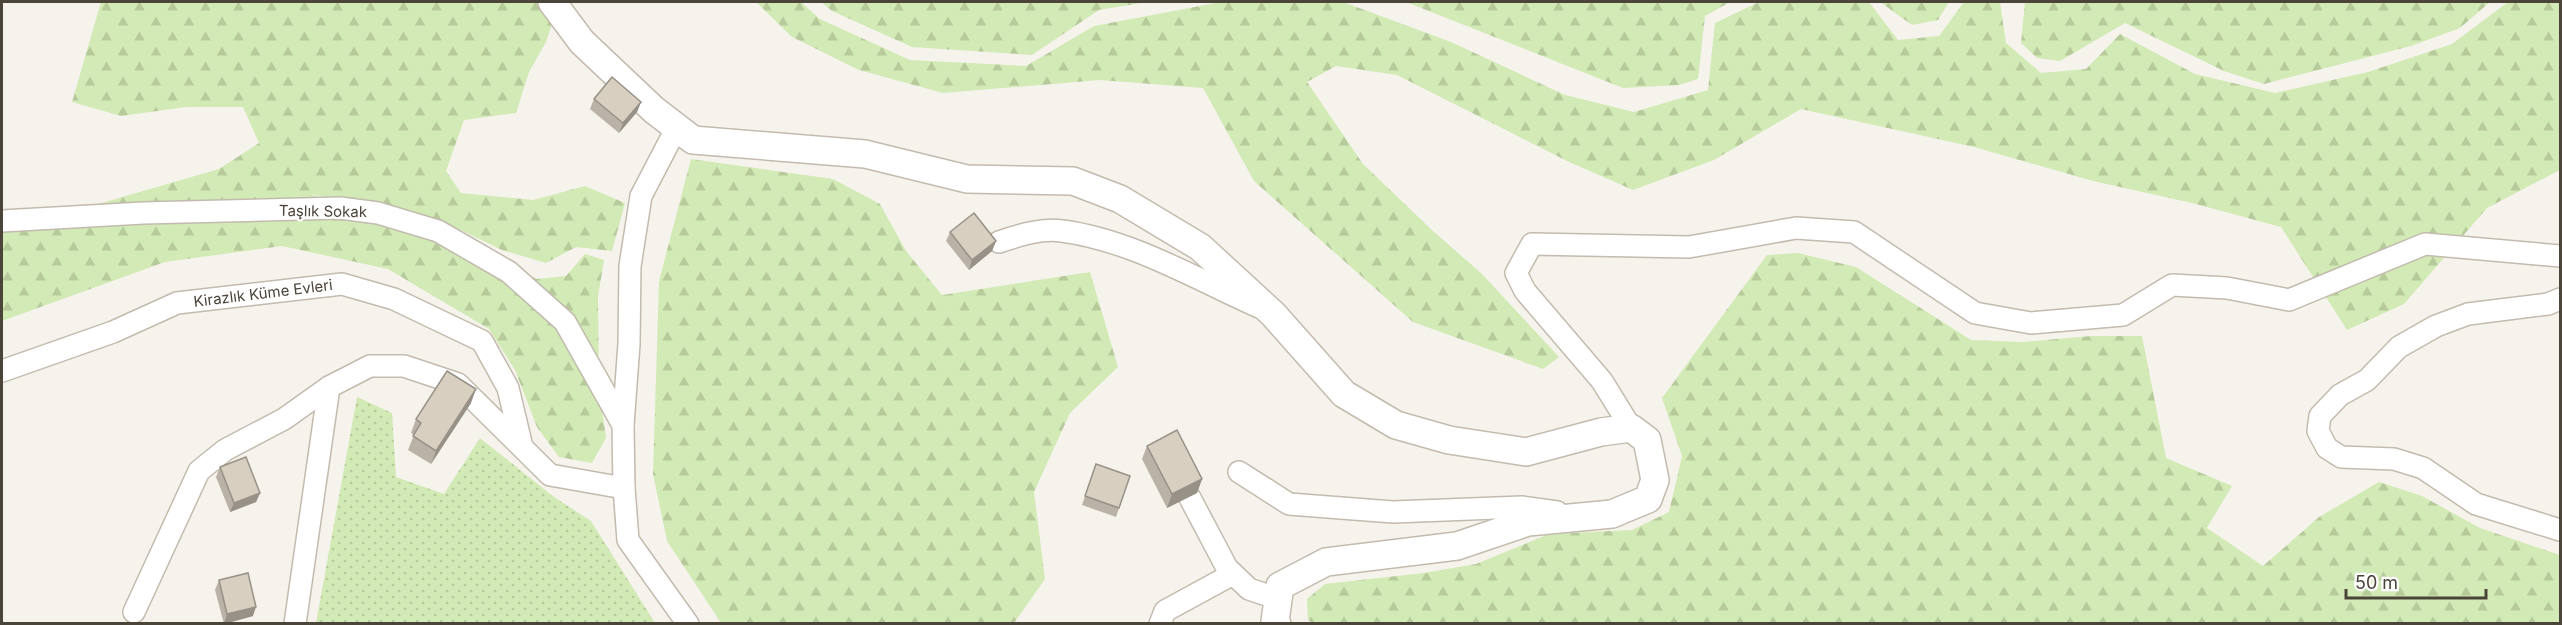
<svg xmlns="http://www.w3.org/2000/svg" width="2562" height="625" font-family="Inter,sans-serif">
<defs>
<pattern id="forest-firs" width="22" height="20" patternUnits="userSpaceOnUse" patternTransform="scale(1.5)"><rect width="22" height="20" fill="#d2eab5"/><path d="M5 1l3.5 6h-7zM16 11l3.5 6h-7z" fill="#b6ca9c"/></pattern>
<pattern id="garden-dots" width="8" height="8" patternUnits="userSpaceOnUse" patternTransform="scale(1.5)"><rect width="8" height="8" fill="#d2eab5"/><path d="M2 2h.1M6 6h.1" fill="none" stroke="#b6ca9c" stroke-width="1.8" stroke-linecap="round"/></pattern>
</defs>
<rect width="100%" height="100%" fill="#f6f3ec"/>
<!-- forest -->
<g fill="url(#forest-firs)">
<path d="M101,2h437l15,19 -7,21 -17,30 -13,41 -52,7 -18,51 15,22 72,7 52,-14 40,17 -13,48 -36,-4 -30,16 -44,-13 -62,-30 -130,-26 121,39 106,46 29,-3 19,-22 19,6 -6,37 1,90 7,51 -14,25 -33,-6 -22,-30 -22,-57 -26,-41 -101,-60 -106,-23 -117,16 -163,59v-89l217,-63 40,-26 -16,-36h-57l-65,9 -49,-14z"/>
<path d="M756,2h45l19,17 90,41 116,6 68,-40 127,-24h122l108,40 114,53 69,17 74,-22 7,-67 44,-21h110l29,38 41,-4 25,-34h36l6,41 35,30 45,-4 34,-35 75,40 80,19 93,-21 84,-28 56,-42h52v168l-73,38 -83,96 -57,26 -66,-103 -89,-24 -99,-22 -119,-34 -173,-38 -87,51 -81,30 -66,-29 -170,-86 -61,-9 -29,16 56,82 70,67 49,43 77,83 -16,12 -130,-47 -159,-141 -51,-93 -103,-8 -157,13 -84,-23 -67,-33z"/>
<path d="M821,2h326l-48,8 -67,45 -120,-8 -80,-36z"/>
<path d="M1406,2h324l-25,14 -7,63 -19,6 -56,3z"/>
<path d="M1880,2h69l-11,18 -26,5z"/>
<path d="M2025,2h465l-30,26 -49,18 -147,38 -40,-13 -99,-48 -65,38 -23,-3 -16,-15z"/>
<path d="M691,159l142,20 47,25 26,47 36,44 148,-23 28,95 -48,46 -36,79 11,87 -31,44h-293l-54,-82 -14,-67 6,-193z"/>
<path d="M1798,253l58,14 115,73 51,2 69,-6h51l24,122 66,28 -25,42 56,38 56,-49 60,-35 43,14 58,32 80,27v68l-1246,1 -6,-4 -1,-21 18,-15 99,-11 52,-9 73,-30 83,-4 37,-18 13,-56 -20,-58 105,-143z"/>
</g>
<!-- garden -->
<path fill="url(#garden-dots)" d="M357,397l35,16 4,64 48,17 36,-56 74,59 37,24 64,102h-339z"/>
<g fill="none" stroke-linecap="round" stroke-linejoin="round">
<defs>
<g id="minor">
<path d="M677,127l-36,69 -11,70 -1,78 -6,81 1,63 4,52 60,84"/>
<path d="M2,221l141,-8 197,-5 38,5 60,18 71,41 56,50 58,103"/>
<path d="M999,242c21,-7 42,-14 63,-11 69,9 134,48 197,76"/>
<path d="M2560,299l-12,5 -80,10 -32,12 -37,21 -32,33 -27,15 -20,21 -2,15 9,17 14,9 53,2 29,9 53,36 84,26"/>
<path d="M2,371l111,-39 64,-29 165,-19 52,15 88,42 26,47 14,59"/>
<path d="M1631,428l-29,-47 -77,-90 -9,-18 16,-29 157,3 107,-19 58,4 121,81 56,10 92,-8 49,-30 55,3 62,12 136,-56 135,12"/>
<path d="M1239,472l50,32 104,8 129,-5 35,5"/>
<path d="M1190,498l37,70 22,21 29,10"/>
<path d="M134,612l65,-141 26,-21 59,-31 45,-32 41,-21h34l54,18 92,91 74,13"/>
<path d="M295,624l34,-237"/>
<path d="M1160,624l5,-13 68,-37"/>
</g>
<path id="tertiary" d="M552,2l30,40 72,68 39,30 172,14 102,25 106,2 47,18 80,48 73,67 71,80 52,31 53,15 77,12 75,-20 30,-4 16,12 8,40 -7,19 -36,15 -84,8 -71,24 -131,16 -46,24 -5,35 2,3"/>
</defs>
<!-- minor casing -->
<use href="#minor" stroke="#c2bbae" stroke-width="24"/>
<!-- tertiary casing -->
<use href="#tertiary" stroke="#c2bbae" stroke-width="30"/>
<!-- minor -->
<use href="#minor" stroke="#fff" stroke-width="21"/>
<!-- tertiary -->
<use href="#tertiary" stroke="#fff" stroke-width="27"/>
</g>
<!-- wall -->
<g fill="#bab2a6">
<path d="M594,99l47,3 -4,10 -18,21 -29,-24z"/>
<path d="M950,232l46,9 -4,10 -23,19 -23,-29z"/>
<path d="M471,403l-40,61 -23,-14 6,-15 -3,-2 5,-14z"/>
<path d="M1147,446l55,33 -5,14 -30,15 -25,-49z"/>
<path d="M1096,464l34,12 -14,41 -34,-12z"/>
<path d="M220,467l40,26 -4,9 -26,10 -14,-35z"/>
<path d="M219,580l34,36 -29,8 -9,-34z"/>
</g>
<!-- shaded-wall -->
<g fill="#979187">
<path d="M641,102l-4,10 -18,21 4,-10z"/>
<path d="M996,241l-4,10 -23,19 3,-10z"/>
<path d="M476,389l-5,14 -40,61 5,-13z"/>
<path d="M1202,479l-5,14 -30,15 5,-14z"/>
<path d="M260,493l-4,9 -26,10 4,-9z"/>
<path d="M256,607l-3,9 -29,8 3,-10z"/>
</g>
<!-- building -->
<g fill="#d8cfc1" stroke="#979187" stroke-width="1.5">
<path d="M612,77l29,25 -18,21 -29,-24z"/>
<path d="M974,213l22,28 -24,19 -22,-28z"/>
<path d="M447,371l29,18 -40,62 -23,-15 8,-13 -5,-4z"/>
<path d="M1177,430l25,49 -30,15 -25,-48z"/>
<path d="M246,457l14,36 -26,10 -14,-36z"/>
<path d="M1096,464l34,12 -11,32 -34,-12z"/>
<path d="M248,573l8,34 -29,7 -8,-34z"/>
</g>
<g text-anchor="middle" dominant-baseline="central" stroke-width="4.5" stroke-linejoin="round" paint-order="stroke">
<!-- street labels -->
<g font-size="15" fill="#4b4439" stroke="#fff">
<text transform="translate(323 211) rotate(1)">Taşlık Sokak</text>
<text transform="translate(263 293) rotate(-7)">Kirazlık Küme Evleri</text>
</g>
</g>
<!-- border -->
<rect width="2562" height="625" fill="none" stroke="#4b4439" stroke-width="6"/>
<!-- scale -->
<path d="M2346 589v9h140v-9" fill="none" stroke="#4b4439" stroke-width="3"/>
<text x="2355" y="589" font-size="18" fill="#4b4439" stroke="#ffffff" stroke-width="4.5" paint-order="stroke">50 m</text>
</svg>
